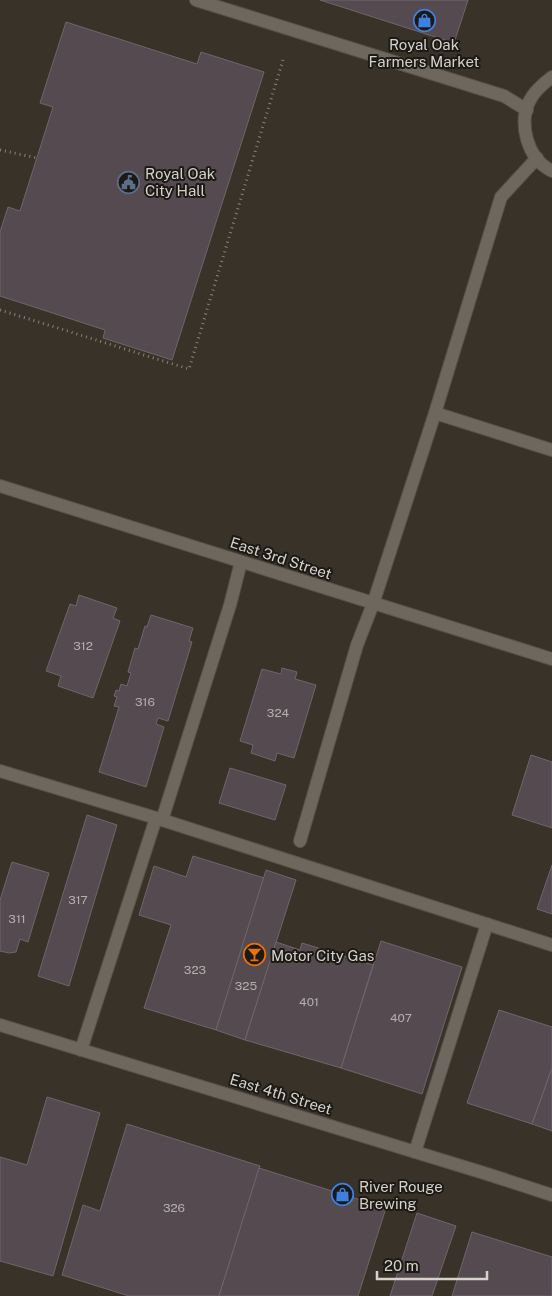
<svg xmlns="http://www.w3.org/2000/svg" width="552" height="1296" font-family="'Public Sans',sans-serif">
<rect width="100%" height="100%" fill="#383229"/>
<!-- building -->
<g fill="#554a50" stroke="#71656c">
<path d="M320,0h148l-14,43z"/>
<path d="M66,22l131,42 4,-12 63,20 -92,288 -69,-22 2,-8 -105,-34v-64l8,-25 12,4 33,-104 -13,-4z"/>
<path d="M79,595l38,13 -4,10 7,3 -27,77 -35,-12 3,-10 -15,-5 24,-67 6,2z"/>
<path d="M151,615l42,13 -4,13 3,1 -24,79 -10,-3 -2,6 8,3 -18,60 -47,-15 20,-65 -5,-1 3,-9 -3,-1 2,-6 3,1 2,-7 6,2 4,-13 -3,-1 7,-24 3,1 7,-23 2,1z"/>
<path d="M282,668l15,4 -2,7 21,6 -22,73 -17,-5 -2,8 -24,-8 2,-8 -13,-4 22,-72 19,5z"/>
<path d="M531,755l21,7v66l-40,-13z"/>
<path d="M230,768l56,17 -11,35 -56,-17z"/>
<path d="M87,815l30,10 -48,161 -31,-10z"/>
<path d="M193,856l71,22 -48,152 -72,-22 27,-83 -32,-10 15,-49 32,11z"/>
<path d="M12,862l37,11 -21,69 -8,-3 -4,13 -7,1 -9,-2v-51z"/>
<path d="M552,865v49l-15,-5z"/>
<path d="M266,870l30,10 -51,160 -29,-10z"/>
<path d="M381,941l81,26 -40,127 -81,-26z"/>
<path d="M276,942l24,8 2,-7 71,22 -32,103 -96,-28z"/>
<path d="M499,1010l53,17v41l-20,56 -65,-21z"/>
<path d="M552,1068v63l-20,-7z"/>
<path d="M47,1097l53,16 -47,163 -53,-15v-104l27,8z"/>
<path d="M127,1124l133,42 -41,130h-90l-67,-21 21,-70 17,6z"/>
<path d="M259,1168l127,40 -28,88h-139z"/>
<path d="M417,1213l39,13 -24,70h-42z"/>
<path d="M472,1232l80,25v39h-100z"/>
</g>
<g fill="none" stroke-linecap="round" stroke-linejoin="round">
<defs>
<g id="service">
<path d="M196,0l308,96 23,14"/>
<path d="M552,77c-8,6 -17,13 -22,23 -12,23 -3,59 22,71"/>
<path d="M435,413l117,37"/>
<path d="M0,771l156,47 396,127"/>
<path d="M162,820l68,-215 11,-43"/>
<path d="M300,841l57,-196 16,-41 62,-191 66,-216 36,-39"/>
<path d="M81,1050l75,-232"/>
<path d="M415,1152l72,-228"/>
</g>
<path id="minor" d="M0,486l552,173"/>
<path id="tertiary" d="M0,1025l484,148 68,22"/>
</defs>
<!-- service casing -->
<use href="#service" stroke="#565149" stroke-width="14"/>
<!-- minor casing -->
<use href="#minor" stroke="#565149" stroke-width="14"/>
<!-- tertiary casing -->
<use href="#tertiary" stroke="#565149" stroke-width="14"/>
<!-- path -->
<g stroke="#89847d" stroke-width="3" stroke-dasharray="1 4" stroke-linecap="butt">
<path d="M0,150l37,8"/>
<path d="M0,310l189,59 94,-309"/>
</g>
<!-- service -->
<use href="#service" stroke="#6e675d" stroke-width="12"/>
<!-- minor -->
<use href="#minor" stroke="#6e675d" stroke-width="12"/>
<!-- tertiary -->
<use href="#tertiary" stroke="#6e675d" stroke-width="12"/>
</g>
<!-- icons -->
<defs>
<symbol id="shop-ring" viewBox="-11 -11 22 22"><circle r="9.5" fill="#1d1a16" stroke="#3f7fe0" stroke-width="1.5"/><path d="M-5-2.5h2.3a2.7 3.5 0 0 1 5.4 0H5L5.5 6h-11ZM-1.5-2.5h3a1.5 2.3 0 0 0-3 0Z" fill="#3f7fe0"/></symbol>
<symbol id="civic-ring" viewBox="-11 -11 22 22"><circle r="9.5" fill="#1d1a16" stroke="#5c6f8a" stroke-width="1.5"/><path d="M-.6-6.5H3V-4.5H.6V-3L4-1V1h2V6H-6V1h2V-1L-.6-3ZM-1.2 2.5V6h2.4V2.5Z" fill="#5c6f8a"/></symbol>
<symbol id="bar-ring" viewBox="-11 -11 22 22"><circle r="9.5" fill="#1d1a16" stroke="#e8710a" stroke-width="1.5"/><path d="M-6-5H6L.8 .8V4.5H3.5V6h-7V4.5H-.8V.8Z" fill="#e8710a"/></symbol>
</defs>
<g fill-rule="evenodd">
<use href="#shop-ring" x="412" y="8" width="25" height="25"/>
<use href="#civic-ring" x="116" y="170" width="25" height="25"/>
<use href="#bar-ring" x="242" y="942" width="25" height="25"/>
<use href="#shop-ring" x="330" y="1182" width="25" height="25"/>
</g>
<g text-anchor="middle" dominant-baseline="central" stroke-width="4" stroke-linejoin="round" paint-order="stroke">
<!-- number labels -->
<g font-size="12" fill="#b5afac">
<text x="83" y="646">312</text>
<text x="145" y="702">316</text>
<text x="278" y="713">324</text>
<text x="78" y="900">317</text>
<text x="17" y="919">311</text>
<text x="195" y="970">323</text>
<text x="246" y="986">325</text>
<text x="309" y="1002">401</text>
<text x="401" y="1018">407</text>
<text x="174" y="1208">326</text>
</g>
<!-- poi labels -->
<g font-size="15" fill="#d5d1cb" stroke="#1d1a16" text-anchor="start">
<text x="424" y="44" text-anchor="middle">Royal Oak<tspan x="424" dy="17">Farmers Market</tspan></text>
<text x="145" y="173">Royal Oak<tspan x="145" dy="17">City Hall</tspan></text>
<text x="271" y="955">Motor City Gas</text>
<text x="359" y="1186">River Rouge<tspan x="359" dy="17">Brewing</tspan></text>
</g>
<!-- street labels -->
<g font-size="15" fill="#d5d1cb" stroke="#1d1a16">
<text transform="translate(281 558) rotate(18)">East 3rd Street</text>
<text transform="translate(281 1094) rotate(17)">East 4th Street</text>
</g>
</g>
<!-- scale -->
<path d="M377 1271v8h110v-8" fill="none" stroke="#d5d1cb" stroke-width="2.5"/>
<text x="384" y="1271" font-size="15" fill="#d5d1cb" stroke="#1d1a16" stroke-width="4" paint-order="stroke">20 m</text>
</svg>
